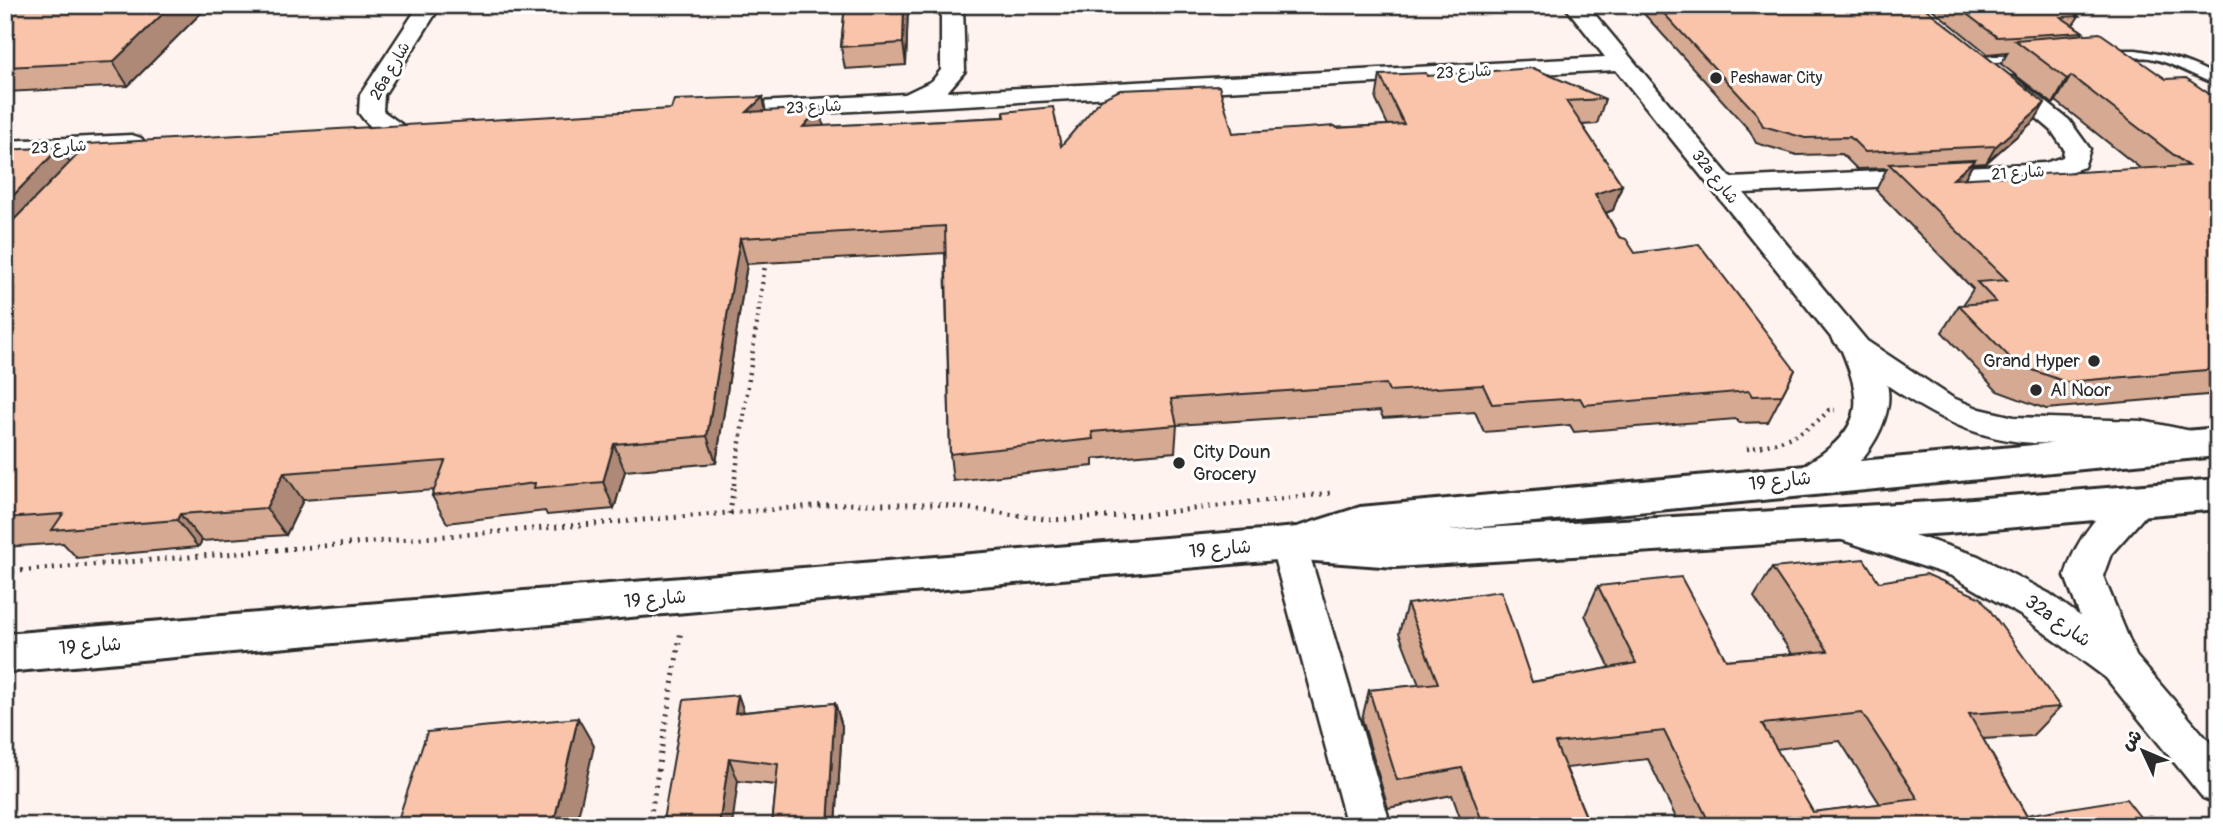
<svg xmlns="http://www.w3.org/2000/svg" width="2223" height="831" font-family="Pangolin,'Playpen Sans Arabic',sans-serif">
<rect width="100%" height="100%" fill="#fef3ee"/>
<filter id="ink" filterUnits="userSpaceOnUse"><feTurbulence type="fractalNoise" baseFrequency=".0143" numOctaves="2"/><feDisplacementMap in="SourceGraphic" scale="14" xChannelSelector="R" yChannelSelector="G"/><feConvolveMatrix kernelMatrix="1 2 1 2 8 2 1 2 1" color-interpolation-filters="sRGB"/></filter>
<g filter="url(#ink)">
<g fill="none" stroke-linecap="round" stroke-linejoin="round">
<defs>
<g id="service">
<path d="M2136,50c29,4 56,12 82,27v8c-24,-8 -43,-22 -68,-27 -14,-2 -39,3 -49,-5l5,-3z"/>
<path d="M2024,55l5,3 -1,2 -50,3 -6,-3 6,-3z"/>
</g>
<g id="minor">
<path d="M419,5h22l-57,90 -1,16 25,18 -4,5c-20,5 -34,-5 -45,-21l1,-18z"/>
<path d="M941,5h22l2,66 -18,21 658,-35 -41,-52h23l144,173 314,-15 18,-6 1,-8 -13,-19 -57,-48 4,-5h16l55,43 21,29 -6,18 -36,12 -304,14 123,148 86,57 27,11 34,8 128,4 64,13 5,9 -5,9c-21,6 -42,-4 -63,-7 -43,-5 -87,2 -129,-4 -49,-7 -87,-29 -127,-56 11,42 -44,115 -88,102l-6,-9c7,-12 19,-17 30,-25 42,-31 37,-58 19,-102l-226,-281 -895,48 -9,-2 -3,-5 3,-5 9,-2 184,-10 27,-13 9,-11z"/>
<path d="M132,135l9,3 4,5 -4,5 -136,9v-16z"/>
<path d="M2140,488l13,4 5,9 -47,53 -8,22 33,80 82,96v52l-15,-6 -97,-120 -84,-62 -70,-40 -128,-42 -5,-10 5,-10 13,-4 141,46 72,38 30,22 -15,-40c9,-34 40,-78 75,-88z"/>
<path d="M1288,529l13,4 5,10 85,283h-44l-77,-283 5,-10z"/>
</g>
<path id="tertiary" d="M2218,428v28l-768,74 498,-29 270,-22v30l-270,24 -553,34 -107,-8 -1283,113v-38l1292,-107 63,-20z"/>
</defs>
<!-- service casing -->
<use href="#service" stroke="#2b2b2b" stroke-width="5"/>
<!-- minor casing -->
<use href="#minor" stroke="#2b2b2b" stroke-width="5"/>
<!-- tertiary casing -->
<use href="#tertiary" stroke="#2b2b2b" stroke-width="6"/>
<!-- path-far1 -->
<g stroke="#2b2b2b" stroke-width="4.5" stroke-dasharray="2 5" stroke-linecap="butt">
<path d="M1747,449c32,-5 60,-15 82,-39h6"/>
<path d="M734,485l32,-227"/>
</g>
<!-- path -->
<g stroke="#2b2b2b" stroke-width="5" stroke-dasharray="2 6" stroke-linecap="butt">
<path d="M730,514l4,-31"/>
<path d="M5,572l834,-68h96l117,16 89,-5 190,-22"/>
<path d="M649,826l32,-196"/>
</g>
<!-- service -->
<use href="#service" fill="#fff" fill-rule="evenodd"/>
<!-- minor -->
<use href="#minor" fill="#fff" fill-rule="evenodd"/>
<!-- tertiary -->
<use href="#tertiary" fill="#fff" fill-rule="evenodd"/>
</g>
<!-- wall -->
<g fill="#d6a992" stroke="#2b2b2b" stroke-width="2" fill-rule="evenodd">
<path d="M5,5h204l-81,81 -123,6z"/>
<path d="M845,5h63l-2,60 -61,4 -4,-22z"/>
<path d="M1636,5h285l114,115 -49,43 -13,1 -9,15 177,-10 -85,-68 -3,3 -52,-40 7,-12 -20,2 -61,-49h137l15,11 -6,9 10,7 -2,3 85,44 52,21v294l-172,15 -49,-18 -55,-59 17,-27h4l10,-16 -97,-99 11,-22 -30,1 -15,-15 -45,1 -41,-12 -6,-12z"/>
<path d="M1380,75l47,1 178,23 -8,25 -15,1 40,60 -9,25 -7,3 13,24 16,16 160,117 -27,52 -29,1 -3,-4 -162,13 -4,-7 -86,7 -9,-20 -92,6 -3,-7 -203,14 -2,27 -82,7v7l-140,15 -3,-27 -5,-201 -198,11 -31,199 -91,8 -11,38 -67,6 -2,-4 -98,12 -15,-27 2,-6 -131,10 -17,35 -84,6 -4,6 -121,11 -14,-15 -58,4v-397l65,12 750,-54 4,18 180,-9v-5l57,34 172,-13 155,-8 -12,-25z"/>
<path d="M1772,568l107,14 181,125 -28,29 -49,3 43,76 121,11h-467l-32,-67 -82,9 24,58h-127l-11,-31 -64,13 -26,-89 7,-29 50,-5 -20,-52 8,-29 125,78 78,-14 -25,-53 13,-29 128,74 66,-6 -38,-57zM1840,741l40,63 -67,8 -37,-63z"/>
<path d="M738,695l6,17 91,-9 7,23 -6,100h-64l4,-41 -38,-4 -76,45z"/>
</g>
<!-- shaded-wall -->
<g fill="#ae8977" stroke="#2b2b2b" stroke-width="2">
<path d="M172,5h37l-81,81 -15,-24z"/>
<path d="M904,5h4l-2,60 -3,-22z"/>
<path d="M2071,76l-15,25 -3,3 14,-25z"/>
<path d="M763,97l5,25 -21,-10z"/>
<path d="M2045,103l-10,17 -49,43 10,-17z"/>
<path d="M820,108l5,25 -22,-6z"/>
<path d="M60,147l17,26 -72,79v-48z"/>
<path d="M1975,160l-15,26 -7,-7z"/>
<path d="M1622,185l-9,25 -26,10 8,-26z"/>
<path d="M740,238l7,26 -31,199 -9,-27z"/>
<path d="M614,444l11,27 -11,38 -11,-27z"/>
<path d="M284,473l19,27 -17,35 -20,-27z"/>
<path d="M180,514l22,27 -4,6 -21,-27z"/>
<path d="M738,695l8,23 -11,-5z"/>
<path d="M835,703l7,23 -6,100h-8z"/>
<path d="M578,718l16,28 -18,80h-23z"/>
<path d="M729,758l9,23 -6,45h-13z"/>
</g>
<!-- building -->
<g fill="#f9c4aa" stroke="#2b2b2b" stroke-width="2" fill-rule="evenodd">
<path d="M5,5h167l-59,57 -108,5z"/>
<path d="M845,5h59l-1,38 -62,4z"/>
<path d="M1656,5h265l124,98 -49,43 -131,6 -15,-15 -45,1 -42,-12 -6,-12z"/>
<path d="M1955,5h109l15,11 -18,1 22,15 -86,5z"/>
<path d="M2100,33l66,46 20,-1 32,22v269l-152,13 -50,-18 -57,-59 37,-3 -19,-20 30,-2 -118,-116 86,-4 -22,19 235,-13 -117,-90 -4,3 -52,-39z"/>
<path d="M1533,68l72,31 -39,2 56,84 -27,9 24,43 7,2 9,14 64,-9 96,126 -13,25 -30,1 -3,-5 -165,14 -4,-7 -88,6 -9,-19 -94,6 -3,-7 -215,15 6,26 -85,7 1,7 -143,15 -5,-228 -205,12 -33,198 -93,8 -11,38 -69,6 1,-5 -103,13 13,-35 -161,12 -18,35 -86,6 -3,6 -125,10 11,-16 -58,4v-209l4,-4h-4v-76l83,-85 583,-35 3,-9 89,-3 -16,15 73,-4 -17,19 202,-10 -1,-5 49,-5 8,39 40,-47 19,-9 99,-4 14,47 102,-7 2,2 67,-4 -24,-49 46,-2 1,3z"/>
<path d="M60,147l-55,57v-54z"/>
<path d="M1864,559l15,23 47,-8 55,24 79,109 -91,7 57,101 100,-16 21,27h-436l-47,-95 -109,12 35,83h-106l-22,-58 -65,12 -28,-90 69,-7 -31,-79 94,-13 31,91 104,-19 -38,-77 83,-9 45,83 102,-9 -56,-83zM1862,713l56,86 -105,13 -51,-88z"/>
<path d="M738,695l-3,18 100,-10 -7,123h-56l6,-62 -49,-6 -10,68h-57l22,-126z"/>
<path d="M578,718l-25,108h-157l31,-94z"/>
</g>
</g>
<!-- markers -->
<g fill="#2b2b2b" stroke="#fff" stroke-width="2.5">
<circle cx="1716" cy="78" r="7"/>
<circle cx="2094" cy="361" r="7"/>
<circle cx="2036" cy="390" r="7"/>
<circle cx="1179" cy="463" r="7"/>
</g>
<g text-anchor="middle" dominant-baseline="central" stroke-width="6" stroke-linejoin="round" paint-order="stroke">
<!-- far-street labels -->
<g font-size="16" fill="#2b2b2b" stroke="#fff">
<text transform="translate(390 71) rotate(-60)">26a شارع</text>
<text transform="translate(1464 72) rotate(-3)">شارع 23</text>
<text transform="translate(814 107) rotate(-3)">شارع 23</text>
<text transform="translate(59 147) rotate(-3)">شارع 23</text>
<text transform="translate(2018 173) rotate(-4)">شارع 21</text>
<text transform="translate(1715 177) rotate(51)">32a شارع</text>
</g>
<!-- far-poi labels -->
<g font-size="16" fill="#2b2b2b" stroke="#fff" text-anchor="start">
<text x="1730" y="78">Peshawar City</text>
</g>
<!-- poi labels -->
<g font-size="19" fill="#2b2b2b" stroke="#fff" text-anchor="start">
<text x="2080" y="361" text-anchor="end">Grand Hyper</text>
<text x="2050" y="390">Al Noor</text>
<text x="1193" y="452">City Doun<tspan x="1193" dy="22">Grocery</tspan></text>
</g>
<!-- street labels -->
<g font-size="19" fill="#2b2b2b" stroke="#fff">
<text transform="translate(1780 481) rotate(-6)">شارع 19</text>
<text transform="translate(1220 549) rotate(-5)">شارع 19</text>
<text transform="translate(655 599) rotate(-5)">شارع 19</text>
<text transform="translate(2058 621) rotate(35)">32a شارع</text>
<text transform="translate(90 646) rotate(-4)">شارع 19</text>
</g>
</g>
<!-- margin -->
<rect width="2223" height="831" fill="none" stroke="#fff" stroke-width="28"/>
<rect x="14" y="14" width="2195" height="803" fill="none" stroke="#2b2b2b" stroke-width="2.5" filter="url(#ink)"/>
<!-- north arrow -->
<g transform="translate(2143 751) rotate(314)" stroke="#ffffff" stroke-width="5" paint-order="stroke">
<path d="M0-5L12 26L0 18L-12 26Z" fill="#2b2b2b"/>
<text y="-10" font-size="19" font-weight="bold" text-anchor="middle" fill="#2b2b2b">ش</text>
</g>
</svg>
